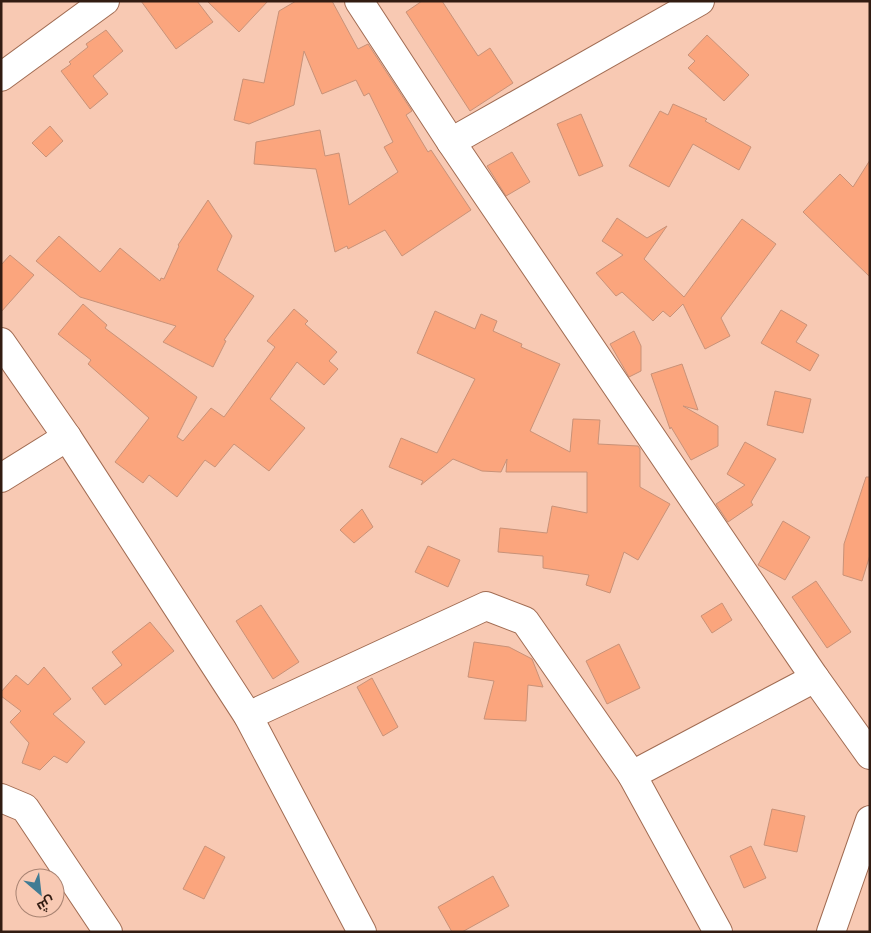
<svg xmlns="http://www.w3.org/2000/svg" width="871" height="933" font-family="Commissioner,Cairo,sans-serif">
<rect width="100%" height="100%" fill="#f8c9b3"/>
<!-- building -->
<g fill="#fba57d" stroke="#c99278">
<path d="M141,1h56l16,21 -37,27z"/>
<path d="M207,1h61l-29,31z"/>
<path d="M296,1h36l26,48 10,-5 44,67 -6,4 22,37 3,-2 40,60 -69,46 -17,-26 -37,19 -1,-3 -12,6 -19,-83 -62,-5 2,-22 64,-12 5,26 14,-3 10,52 49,-33 -14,-25 9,-5 -24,-49 -5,3 -8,-16 -34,14 -18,-43 -10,54 -45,19 -15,-4 9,-41 21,4 15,-72z"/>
<path d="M422,1h20l36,55 12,-8 23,35 -43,28 -64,-99z"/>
<path d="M106,30l17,21 -30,25 15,18 -18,15 -29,-38 10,-7 -2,-2 19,-15 -2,-3z"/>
<path d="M707,35l42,40 -25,26 -36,-33 7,-7 -7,-6z"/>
<path d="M673,104l34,15 -2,2 46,26 -12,23 -46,-26 -24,43 -40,-21 31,-55 8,4z"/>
<path d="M581,114l22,52 -24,10 -22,-52z"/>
<path d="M50,126l13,15 -17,16 -14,-14z"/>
<path d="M512,152l18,30 -24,14 -19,-30z"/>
<path d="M870,160v117l-67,-65 37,-38 13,13z"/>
<path d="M208,200l24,36 -15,34 37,26 -30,44 2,1 -13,26 -50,-25 13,-16 -96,-29 -44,-36 23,-25 41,36 20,-24 40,33 1,-3 3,1 15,-33 -1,-1z"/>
<path d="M617,218l30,20 20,-12 -23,33 40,38 58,-78 34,25 -55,74 9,18 -25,13 -22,-45 -13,13 -7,-6 -10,10 -31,-29 -6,4 -20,-23 27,-18 -21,-14z"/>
<path d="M10,255l24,20 -33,37v-47z"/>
<path d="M83,304l24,21 -2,3 92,69 -20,40 6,4 28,-33 13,9 51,-70 -8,-6 27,-32 14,12 -3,3 32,28 -8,9 9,8 -14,16 -27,-23 -27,37 35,29 -36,43 -35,-27 -19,23 -10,-7 -28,37 -28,-22 -6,8 -28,-21 34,-44 -61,-54 3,-4 -33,-26z"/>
<path d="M781,310l26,15 -11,17 23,13 -9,16 -49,-28z"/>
<path d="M435,311l40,18 6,-15 16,7 -4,10 29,13 -1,3 39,17 -30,67 40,21 3,-33 27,1 -2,24 40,2 2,3v38l30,17 -32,56 -14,-8 -14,41 -24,-8 3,-10 -46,-7v-12l-45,-4 2,-24 47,5 5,-27 35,7v-41h-81l1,-13 -6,13 -19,-1 -29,-12 -32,26 2,-4 -34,-14 12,-29 36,15 38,-74 -58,-26z"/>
<path d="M634,331l7,15v25l-12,6 -19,-33z"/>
<path d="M682,364l16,46 -15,-4 35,20v20l-27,14 -20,-33 -1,2 -19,-55z"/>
<path d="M775,391l36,8 -8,34 -36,-8z"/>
<path d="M745,442l31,17 -25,43 2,3 -25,17 -12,-18 29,-19 -18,-11z"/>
<path d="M866,477h4v78l-8,26 -19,-6 1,-31z"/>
<path d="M362,509l11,18 -19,16 -14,-13z"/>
<path d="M783,521l27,16 -25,43 -27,-15z"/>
<path d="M428,546l32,14 -12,27 -33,-15z"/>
<path d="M816,581l35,51 -24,16 -35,-51z"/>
<path d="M722,603l10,17 -20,13 -11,-17z"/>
<path d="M261,605l38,57 -26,17 -37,-58z"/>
<path d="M150,622l24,29 -69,54 -13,-17 30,-23 -10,-13z"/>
<path d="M474,642l35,5 23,12 11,28 -15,-2 -2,36 -42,-2 10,-38 -26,-4z"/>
<path d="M619,644l21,44 -33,16 -21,-43z"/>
<path d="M44,667l27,32 -18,15 32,28 -18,21 -13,-7 -14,14 -18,-7 7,-20 -19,-21 11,-11 -20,-15v-4l15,-17 12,10z"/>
<path d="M372,678l26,49 -15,9 -26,-49z"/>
<path d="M772,809l33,7 -8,36 -33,-7z"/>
<path d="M205,846l20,11 -21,42 -21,-10z"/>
<path d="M751,846l15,32 -22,10 -14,-32z"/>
<path d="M493,876l16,30 -47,26h-10l-14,-25z"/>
</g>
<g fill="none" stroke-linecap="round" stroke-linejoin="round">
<defs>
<g id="minor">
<path d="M359,1l92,141 364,536 55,77"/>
<path d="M1,77l104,-76"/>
<path d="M451,142l249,-141"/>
<path d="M1,342l66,95 181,279 114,216"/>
<path d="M1,478l66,-41"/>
<path d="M248,716l238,-110 39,15 107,154 183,-97"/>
<path d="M632,775l86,157"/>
<path d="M1,798l24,10 83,124"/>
<path d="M831,932l39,-112"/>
</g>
</defs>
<!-- minor casing -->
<use href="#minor" stroke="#a16c53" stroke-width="30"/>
<!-- minor -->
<use href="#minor" stroke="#fff" stroke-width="28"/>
</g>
<!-- border -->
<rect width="871" height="933" fill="none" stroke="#321c12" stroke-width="5"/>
<!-- north arrow -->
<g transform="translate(40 893) rotate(152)"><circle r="24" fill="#f8c9b3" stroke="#a98473"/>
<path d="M0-4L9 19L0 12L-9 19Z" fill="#417c94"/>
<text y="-8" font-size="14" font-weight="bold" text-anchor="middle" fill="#321c12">ش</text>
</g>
</svg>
